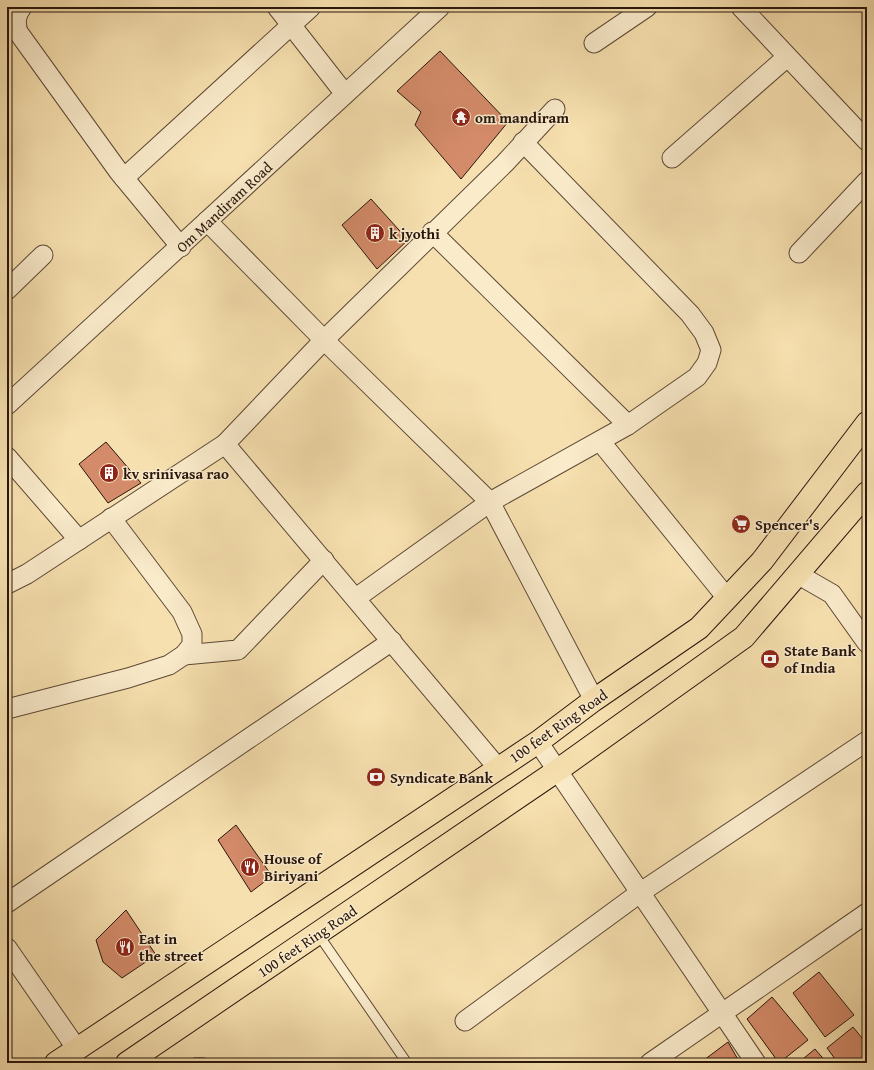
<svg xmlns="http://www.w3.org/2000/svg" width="874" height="1070" font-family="'Gentium Book Plus',serif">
<rect width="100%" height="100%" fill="#f7e0af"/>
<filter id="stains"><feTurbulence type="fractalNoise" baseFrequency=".005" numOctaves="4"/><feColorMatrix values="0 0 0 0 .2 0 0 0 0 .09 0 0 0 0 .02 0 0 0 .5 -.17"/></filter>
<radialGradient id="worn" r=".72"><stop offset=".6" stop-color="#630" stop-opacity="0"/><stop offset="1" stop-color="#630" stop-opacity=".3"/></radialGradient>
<!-- building -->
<g fill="#d48b6a" stroke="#28160d">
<path d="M440,51l68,71 -47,57 -46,-54 6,-13 -24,-21z"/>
<path d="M371,199l37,41 -31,29 -35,-44z"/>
<path d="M106,442l35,41 -33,20 -29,-39z"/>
<path d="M236,825l36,51 -21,16 -33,-52z"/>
<path d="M126,910l30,45 -34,23 -19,-16 -7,-22z"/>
<path d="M819,972l35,43 -29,22 -32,-44z"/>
<path d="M772,997l36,43 -29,23 -32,-44z"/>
<path d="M853,1027l14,17v19h-29l-11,-15z"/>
<path d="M728,1042l12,21h-40z"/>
<path d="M815,1049l12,14h-29z"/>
<path d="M194,1058h11v5h-19z"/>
</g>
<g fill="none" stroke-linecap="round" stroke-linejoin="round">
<defs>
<path id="lane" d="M318,934l89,129"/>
<g id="street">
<path d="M22,7c-6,8 -7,15 -4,25l101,140 62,75"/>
<path d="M277,7l68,87"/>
<path d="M741,7l126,134"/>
<path d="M594,43l53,-36"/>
<path d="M672,158l115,-101"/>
<path d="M124,178l187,-171"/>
<path d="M207,221l117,119 166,162 104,198"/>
<path d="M432,232l196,193"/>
<path d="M799,253l68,-72"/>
<path d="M7,290l36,-35"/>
<path d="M7,405l433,-398"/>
<path d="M600,441l127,157"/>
<path d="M225,444l273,324"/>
<path d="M7,457l72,83"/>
<path d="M799,575l33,19 35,49"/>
<path d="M7,584l20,-10 198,-130 99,-104 181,-177 50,-54"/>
<path d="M356,598l134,-96 138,-77 69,-48 10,-14 4,-13 -7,-17 -14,-19 -167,-172"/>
<path d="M184,655l54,-5 86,-90"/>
<path d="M7,709l121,-31 41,-13 15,-10 8,-10v-11l-10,-22 -71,-94"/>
<path d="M538,742l218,321"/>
<path d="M7,903l385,-262"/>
<path d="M7,948l70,101"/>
<path d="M465,1021l176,-129 226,-151"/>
<path d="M650,1063l217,-150"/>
</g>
<g id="primary">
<path d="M56,1063l482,-321 56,-42 105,-72 63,-67 105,-138"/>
<path d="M127,1063l431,-293 186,-133 123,-144"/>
</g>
</defs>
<!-- lane casing -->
<use href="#lane" stroke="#5c4836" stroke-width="11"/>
<!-- street casing -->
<use href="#street" stroke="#5c4836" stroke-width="21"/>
<!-- primary casing -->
<use href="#primary" stroke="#28160d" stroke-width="24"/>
<!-- lane -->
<use href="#lane" stroke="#faebcb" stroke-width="9"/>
<!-- street -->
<use href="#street" stroke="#faebcb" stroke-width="19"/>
<!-- primary -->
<use href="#primary" stroke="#f7e0af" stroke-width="22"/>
</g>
<!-- icons -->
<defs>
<symbol id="temple-disc" viewBox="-11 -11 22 22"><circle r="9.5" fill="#8f2418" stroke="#faebcb"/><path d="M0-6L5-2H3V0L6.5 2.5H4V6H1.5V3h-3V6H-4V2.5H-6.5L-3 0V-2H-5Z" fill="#fff"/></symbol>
<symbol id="building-disc" viewBox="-11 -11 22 22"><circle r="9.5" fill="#8f2418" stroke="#faebcb"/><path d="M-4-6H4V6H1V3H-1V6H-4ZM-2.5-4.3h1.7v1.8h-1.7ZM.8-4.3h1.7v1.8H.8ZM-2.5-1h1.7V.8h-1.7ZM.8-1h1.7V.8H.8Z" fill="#fff"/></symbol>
<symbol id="supermarket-disc" viewBox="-11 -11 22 22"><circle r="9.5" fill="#8f2418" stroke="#faebcb"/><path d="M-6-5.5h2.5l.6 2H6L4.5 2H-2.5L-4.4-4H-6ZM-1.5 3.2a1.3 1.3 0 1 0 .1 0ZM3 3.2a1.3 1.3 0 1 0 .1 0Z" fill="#fff"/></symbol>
<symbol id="bank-disc" viewBox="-11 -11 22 22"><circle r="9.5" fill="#8f2418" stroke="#faebcb"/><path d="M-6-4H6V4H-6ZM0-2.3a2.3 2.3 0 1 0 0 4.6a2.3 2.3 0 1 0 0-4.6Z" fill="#fff"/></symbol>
<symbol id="restaurant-disc" viewBox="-11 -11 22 22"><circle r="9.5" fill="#8f2418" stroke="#faebcb"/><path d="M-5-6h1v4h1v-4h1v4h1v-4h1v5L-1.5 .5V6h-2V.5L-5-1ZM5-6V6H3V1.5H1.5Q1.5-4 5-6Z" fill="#fff"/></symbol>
</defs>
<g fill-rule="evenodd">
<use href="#temple-disc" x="450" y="106" width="22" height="22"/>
<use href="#building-disc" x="364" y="222" width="22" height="22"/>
<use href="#building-disc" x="98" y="462" width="22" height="22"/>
<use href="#supermarket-disc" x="730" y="513" width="22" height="22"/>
<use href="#bank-disc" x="759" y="648" width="22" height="22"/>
<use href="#bank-disc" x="365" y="766" width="22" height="22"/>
<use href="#restaurant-disc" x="239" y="856" width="22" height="22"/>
<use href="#restaurant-disc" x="114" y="936" width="22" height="22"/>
</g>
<g text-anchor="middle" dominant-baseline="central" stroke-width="3" stroke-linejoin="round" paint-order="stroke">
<!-- poi labels -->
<g font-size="15" font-weight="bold" fill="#28160d" stroke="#faebcb" text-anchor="start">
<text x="475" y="117">om mandiram</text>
<text x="389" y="233">k jyothi</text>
<text x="123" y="473">kv srinivasa rao</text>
<text x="755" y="524">Spencer's</text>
<text x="784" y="650">State Bank<tspan x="784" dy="17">of India</tspan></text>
<text x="390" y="777">Syndicate Bank</text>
<text x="264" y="858">House of<tspan x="264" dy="17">Biriyani</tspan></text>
<text x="139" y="938">Eat in<tspan x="139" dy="17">the street</tspan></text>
</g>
<!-- street labels -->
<g font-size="15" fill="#28160d" stroke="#faebcb">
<text transform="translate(224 207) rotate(-43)">Om Mandiram Road</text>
<text transform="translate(558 726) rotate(-35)">100 feet Ring Road</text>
<text transform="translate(307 941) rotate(-34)">100 feet Ring Road</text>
</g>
</g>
<!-- margin -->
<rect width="874" height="1070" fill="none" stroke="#f7e0af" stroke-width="24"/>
<rect x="8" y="8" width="858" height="1054" fill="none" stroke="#28160d" stroke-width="2"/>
<rect x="12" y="12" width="850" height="1046" fill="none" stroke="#28160d"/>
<rect width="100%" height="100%" filter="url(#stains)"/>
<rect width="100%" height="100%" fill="url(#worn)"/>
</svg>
